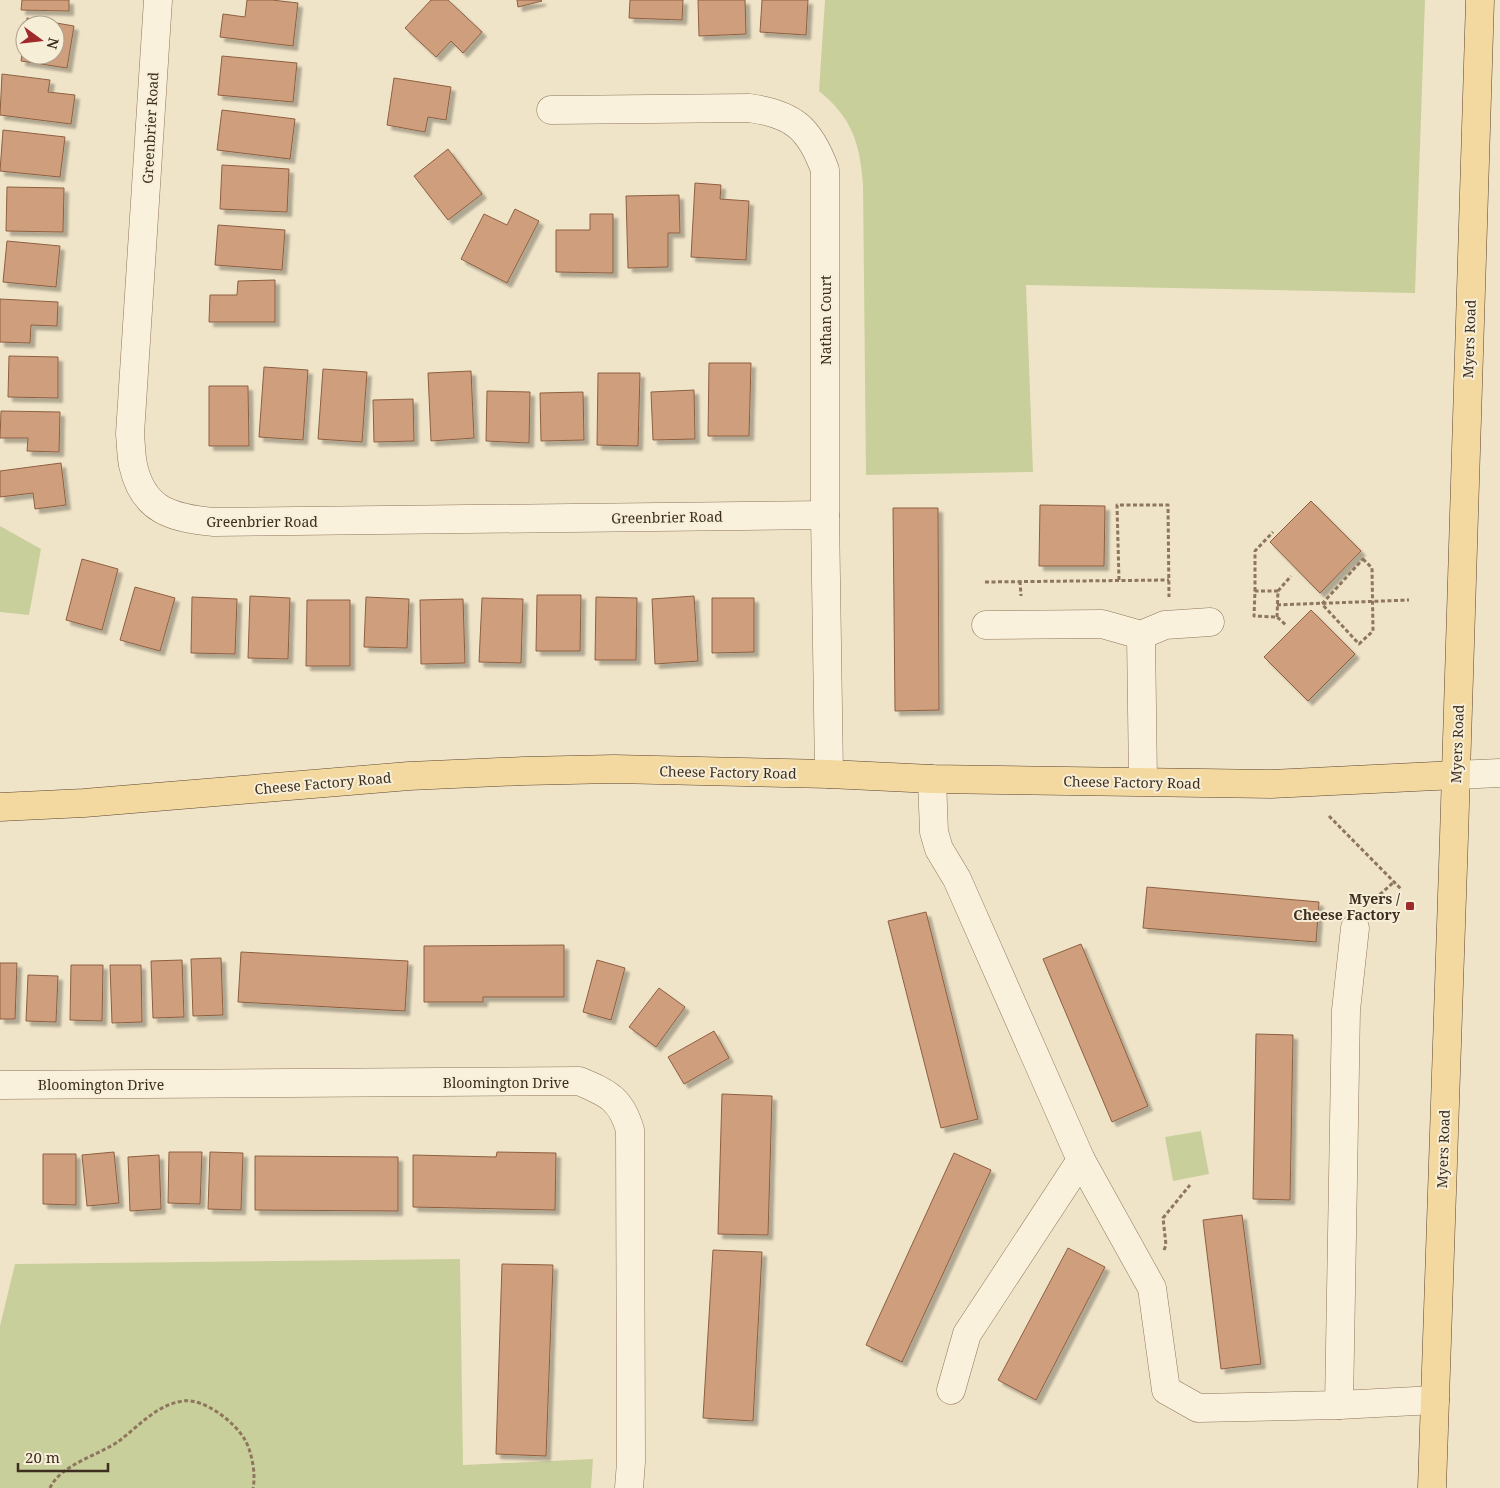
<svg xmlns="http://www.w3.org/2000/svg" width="1500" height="1488" font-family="'Noto Serif',serif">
<defs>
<filter id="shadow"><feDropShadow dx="4.5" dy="4.5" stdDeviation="1" flood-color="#0004"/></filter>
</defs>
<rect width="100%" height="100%" fill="#f0e4c8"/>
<!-- green -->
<g fill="#c9cf9b">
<path d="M825,0h600l-10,293 -389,-8 7,187 -167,3 -3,-290c-3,-42 -11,-67 -44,-94z"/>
<path d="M0,526l41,23 -12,66 -29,-3z"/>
<path d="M1201,1131l8,43 -36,7 -8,-44z"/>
<path d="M460,1259l3,206 130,-6 -2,29h-591v-162l15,-62z"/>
</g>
<!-- building -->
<g fill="#cf9f7d" stroke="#8d5f41" filter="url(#shadow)">
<path d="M22,0h47v11l-48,-1z"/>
<path d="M247,0h25l26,3 -5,43 -73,-9 3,-23 22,3z"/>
<path d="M431,0h17l34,32 -19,21 -12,-12 -15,16 -31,-29z"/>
<path d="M517,0h24l1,1 -24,6z"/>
<path d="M630,0h53l-1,20 -53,-2z"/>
<path d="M698,0h47l1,34 -47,2z"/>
<path d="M762,0h46l-2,35 -46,-3z"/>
<path d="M27,18l47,8 -7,42 -46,-7 4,-27v21h30v-30h-29z"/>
<path d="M222,56l75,7 -4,39 -75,-7z"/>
<path d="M2,74l48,6 -2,12 27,3 -4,29 -71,-9z"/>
<path d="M394,78l57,9 -5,33 -18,-3 -3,15 -38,-7z"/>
<path d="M222,110l73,9 -5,40 -73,-9z"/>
<path d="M3,130l62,7 -5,40 -60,-6z"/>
<path d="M448,149l34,45 -34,26 -34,-44z"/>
<path d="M222,165l67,4 -2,43 -67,-3z"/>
<path d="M695,183l26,2 -1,14 29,2 -3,59 -55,-3z"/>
<path d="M7,187l57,1 -1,44 -57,-1z"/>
<path d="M679,195l1,38h-12v34l-40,1 -2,-72z"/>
<path d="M515,209l24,12 -32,62 -46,-24 23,-45 23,11z"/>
<path d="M590,214h23v59l-57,-1v-42h34z"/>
<path d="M218,225l67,5 -3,40 -67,-5z"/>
<path d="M7,241l53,5 -4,41 -53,-5z"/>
<path d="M275,280v42h-66l1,-27h27l1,-14z"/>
<path d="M0,299l58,3 -1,24 -26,-1 -1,18 -30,-1z"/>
<path d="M9,356l49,1v41l-50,-1z"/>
<path d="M709,363h42l-2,73h-41z"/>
<path d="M264,367l44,3 -5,70 -44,-3z"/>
<path d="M323,369l44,3 -5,70 -44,-3z"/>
<path d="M471,371l3,67 -43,3 -3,-68z"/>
<path d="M598,373h42l-2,73 -41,-1z"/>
<path d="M209,386h39l1,60h-40z"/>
<path d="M694,390l1,49 -42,1 -2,-48z"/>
<path d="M487,391l43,1 -1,51 -43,-2z"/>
<path d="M583,392l1,48 -43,1 -1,-48z"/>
<path d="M413,399l1,42 -40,1 -1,-42z"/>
<path d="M1,411l59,1 -1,40 -32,-1 1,-13h-28z"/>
<path d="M61,463l5,42 -31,4 -2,-16 -33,4v-26z"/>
<path d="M1311,501l50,50 -41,42 -50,-51z"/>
<path d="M1040,505l65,1 -1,60h-65z"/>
<path d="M893,508h45l1,202 -44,1z"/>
<path d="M82,559l36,10 -16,61 -36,-10z"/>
<path d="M135,587l40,11 -15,53 -40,-11z"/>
<path d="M537,595h44l-1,56h-44z"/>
<path d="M250,596l40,2 -2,61 -40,-1z"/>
<path d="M694,596l4,65 -43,3 -3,-65z"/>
<path d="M192,597l45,2 -2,55 -44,-1z"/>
<path d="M366,597l43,2 -2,49 -43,-1z"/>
<path d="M596,597l41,1 -1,62h-41z"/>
<path d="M482,598l41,1 -2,64 -42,-1z"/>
<path d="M712,598h42v54l-42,1z"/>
<path d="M463,599l2,64 -44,1 -1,-64z"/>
<path d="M307,600h43v66h-44z"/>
<path d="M1311,610l44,44 -47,47 -44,-44z"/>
<path d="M1147,887l172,15 -3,40 -173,-14z"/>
<path d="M926,912l52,207 -37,9 -53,-207z"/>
<path d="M1081,944l67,162 -36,16 -69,-163z"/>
<path d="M564,945v52h-81v5h-59v-56z"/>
<path d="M241,952l167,9 -3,50 -167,-9z"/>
<path d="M221,958l2,57 -30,1 -2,-57z"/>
<path d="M182,960l2,57 -31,1 -2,-57z"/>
<path d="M597,960l28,8 -14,52 -28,-8z"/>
<path d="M0,963h17l-2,56h-15z"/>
<path d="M71,965h32l-1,56 -32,-1z"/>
<path d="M110,965h31l1,57 -30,1z"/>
<path d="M28,975l30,1 -2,46 -30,-1z"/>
<path d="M659,988l26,19 -29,40 -27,-20z"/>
<path d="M714,1031l15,27 -45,26 -16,-27z"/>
<path d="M1256,1034l37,1 -3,165 -37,-1z"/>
<path d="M722,1094l50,2 -4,139 -50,-1z"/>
<path d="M114,1152l5,51 -32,3 -5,-51z"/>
<path d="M169,1152h33l-2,52 -32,-1z"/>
<path d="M210,1152l33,1 -2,57 -33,-1z"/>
<path d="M497,1152l59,1 -1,57 -142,-3v-52l83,2z"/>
<path d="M954,1153l37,17 -89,192 -36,-17z"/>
<path d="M43,1154h33v51l-33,-1z"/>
<path d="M159,1155l2,54 -31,2 -2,-54z"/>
<path d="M255,1156l143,1v54l-143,-1z"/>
<path d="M1242,1215l19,149 -40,5 -18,-149z"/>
<path d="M1068,1248l37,19 -69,133 -38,-20z"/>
<path d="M713,1250l49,2 -9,169 -50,-3z"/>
<path d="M502,1264l51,1 -7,191 -50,-2z"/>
</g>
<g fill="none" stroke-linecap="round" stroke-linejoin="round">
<defs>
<g id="minor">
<path d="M158,0l-28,434c1,10 1,21 3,31 10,46 39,53 81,57l611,-7"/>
<path d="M551,110l198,-2c45,6 61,21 76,62v345l4,259"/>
<path d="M986,625l116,-1 39,11 2,146"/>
<path d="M1141,635l24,-10 45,-3"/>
<path d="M1456,775l44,-2"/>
<path d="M932,779l2,53 5,17 18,30 124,281 71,128 14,102 32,18 141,-3 96,-5"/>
<path d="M0,1085l579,-4c29,12 42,18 51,49l1,332 -2,26"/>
<path d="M951,1390l16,-56 114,-174"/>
<path d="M1339,1405l7,-395 9,-82"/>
</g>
<g id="major">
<path d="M0,807l84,-4 325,-27 115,-5 90,-2 215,5 103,5 339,5 185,-9"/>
<path d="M1432,1488l22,-651 26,-837"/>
</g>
</defs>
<!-- minor casing -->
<use href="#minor" stroke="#8d765c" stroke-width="29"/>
<!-- major casing -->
<use href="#major" stroke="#5b4430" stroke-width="29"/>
<!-- path -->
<g stroke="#8d765c" stroke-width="3" stroke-dasharray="4 2.5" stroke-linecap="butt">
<path d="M1363,559l9,9 1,63 -14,13 -37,-40z"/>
<path d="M1119,580l-2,-75h51l1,92"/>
<path d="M1020,581l1,15"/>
<path d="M985,582l184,-2"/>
<path d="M1255,591v-40l18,-19"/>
<path d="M1278,591l13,-15"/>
<path d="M1277,605l132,-5"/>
<path d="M1277,617l1,-26h-23l-1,25 23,1 9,8"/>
<path d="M1329,816l72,73"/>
<path d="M1370,903l24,-21"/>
<path d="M1164,1250l2,-5 -3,-27 27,-33"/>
<path d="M50,1488c10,-23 49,-33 69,-47 20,-15 37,-36 64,-40 21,-3 52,21 62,39 7,12 11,35 8,48"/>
</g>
<!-- minor -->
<use href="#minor" stroke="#faf1dc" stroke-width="28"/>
<!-- major -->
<use href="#major" stroke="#f3d9a0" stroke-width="28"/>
</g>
<!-- markers -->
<rect fill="#9e2a2b" stroke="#f7eed8" stroke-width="2" x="1405" y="901" width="10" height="10" rx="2.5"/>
<g text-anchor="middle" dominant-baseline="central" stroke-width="4" stroke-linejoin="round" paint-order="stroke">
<!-- street labels -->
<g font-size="14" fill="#3d2e20" stroke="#f7eed8">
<text transform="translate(150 128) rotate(-87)">Greenbrier Road</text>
<text transform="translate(825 320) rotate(-90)">Nathan Court</text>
<text transform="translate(1469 339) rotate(-88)">Myers Road</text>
<text transform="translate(667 517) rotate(-1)">Greenbrier Road</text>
<text x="262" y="521">Greenbrier Road</text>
<text transform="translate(1457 744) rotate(-88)">Myers Road</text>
<text transform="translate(728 772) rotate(1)">Cheese Factory Road</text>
<text transform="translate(1132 782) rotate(1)">Cheese Factory Road</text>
<text transform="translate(323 783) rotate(-5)">Cheese Factory Road</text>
<text x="506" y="1082">Bloomington Drive</text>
<text x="101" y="1084">Bloomington Drive</text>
<text transform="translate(1443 1149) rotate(-88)">Myers Road</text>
</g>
<!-- poi labels -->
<g font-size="14" font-weight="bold" fill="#3d2e20" stroke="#f7eed8" text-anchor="end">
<text x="1400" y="898">Myers /<tspan x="1400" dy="16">Cheese Factory</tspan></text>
</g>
</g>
<!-- north arrow -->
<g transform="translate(40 40) rotate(105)"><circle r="24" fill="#f7eed8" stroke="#ada18e"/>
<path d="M0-4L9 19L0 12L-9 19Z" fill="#9e2a2b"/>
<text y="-8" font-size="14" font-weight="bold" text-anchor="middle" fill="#3d2e20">N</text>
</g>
<!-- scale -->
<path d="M18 1463v8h90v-8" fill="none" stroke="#3d2e20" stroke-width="2.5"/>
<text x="25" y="1463" font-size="15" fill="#3d2e20" stroke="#f7eed8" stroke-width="4" paint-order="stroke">20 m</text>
</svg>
